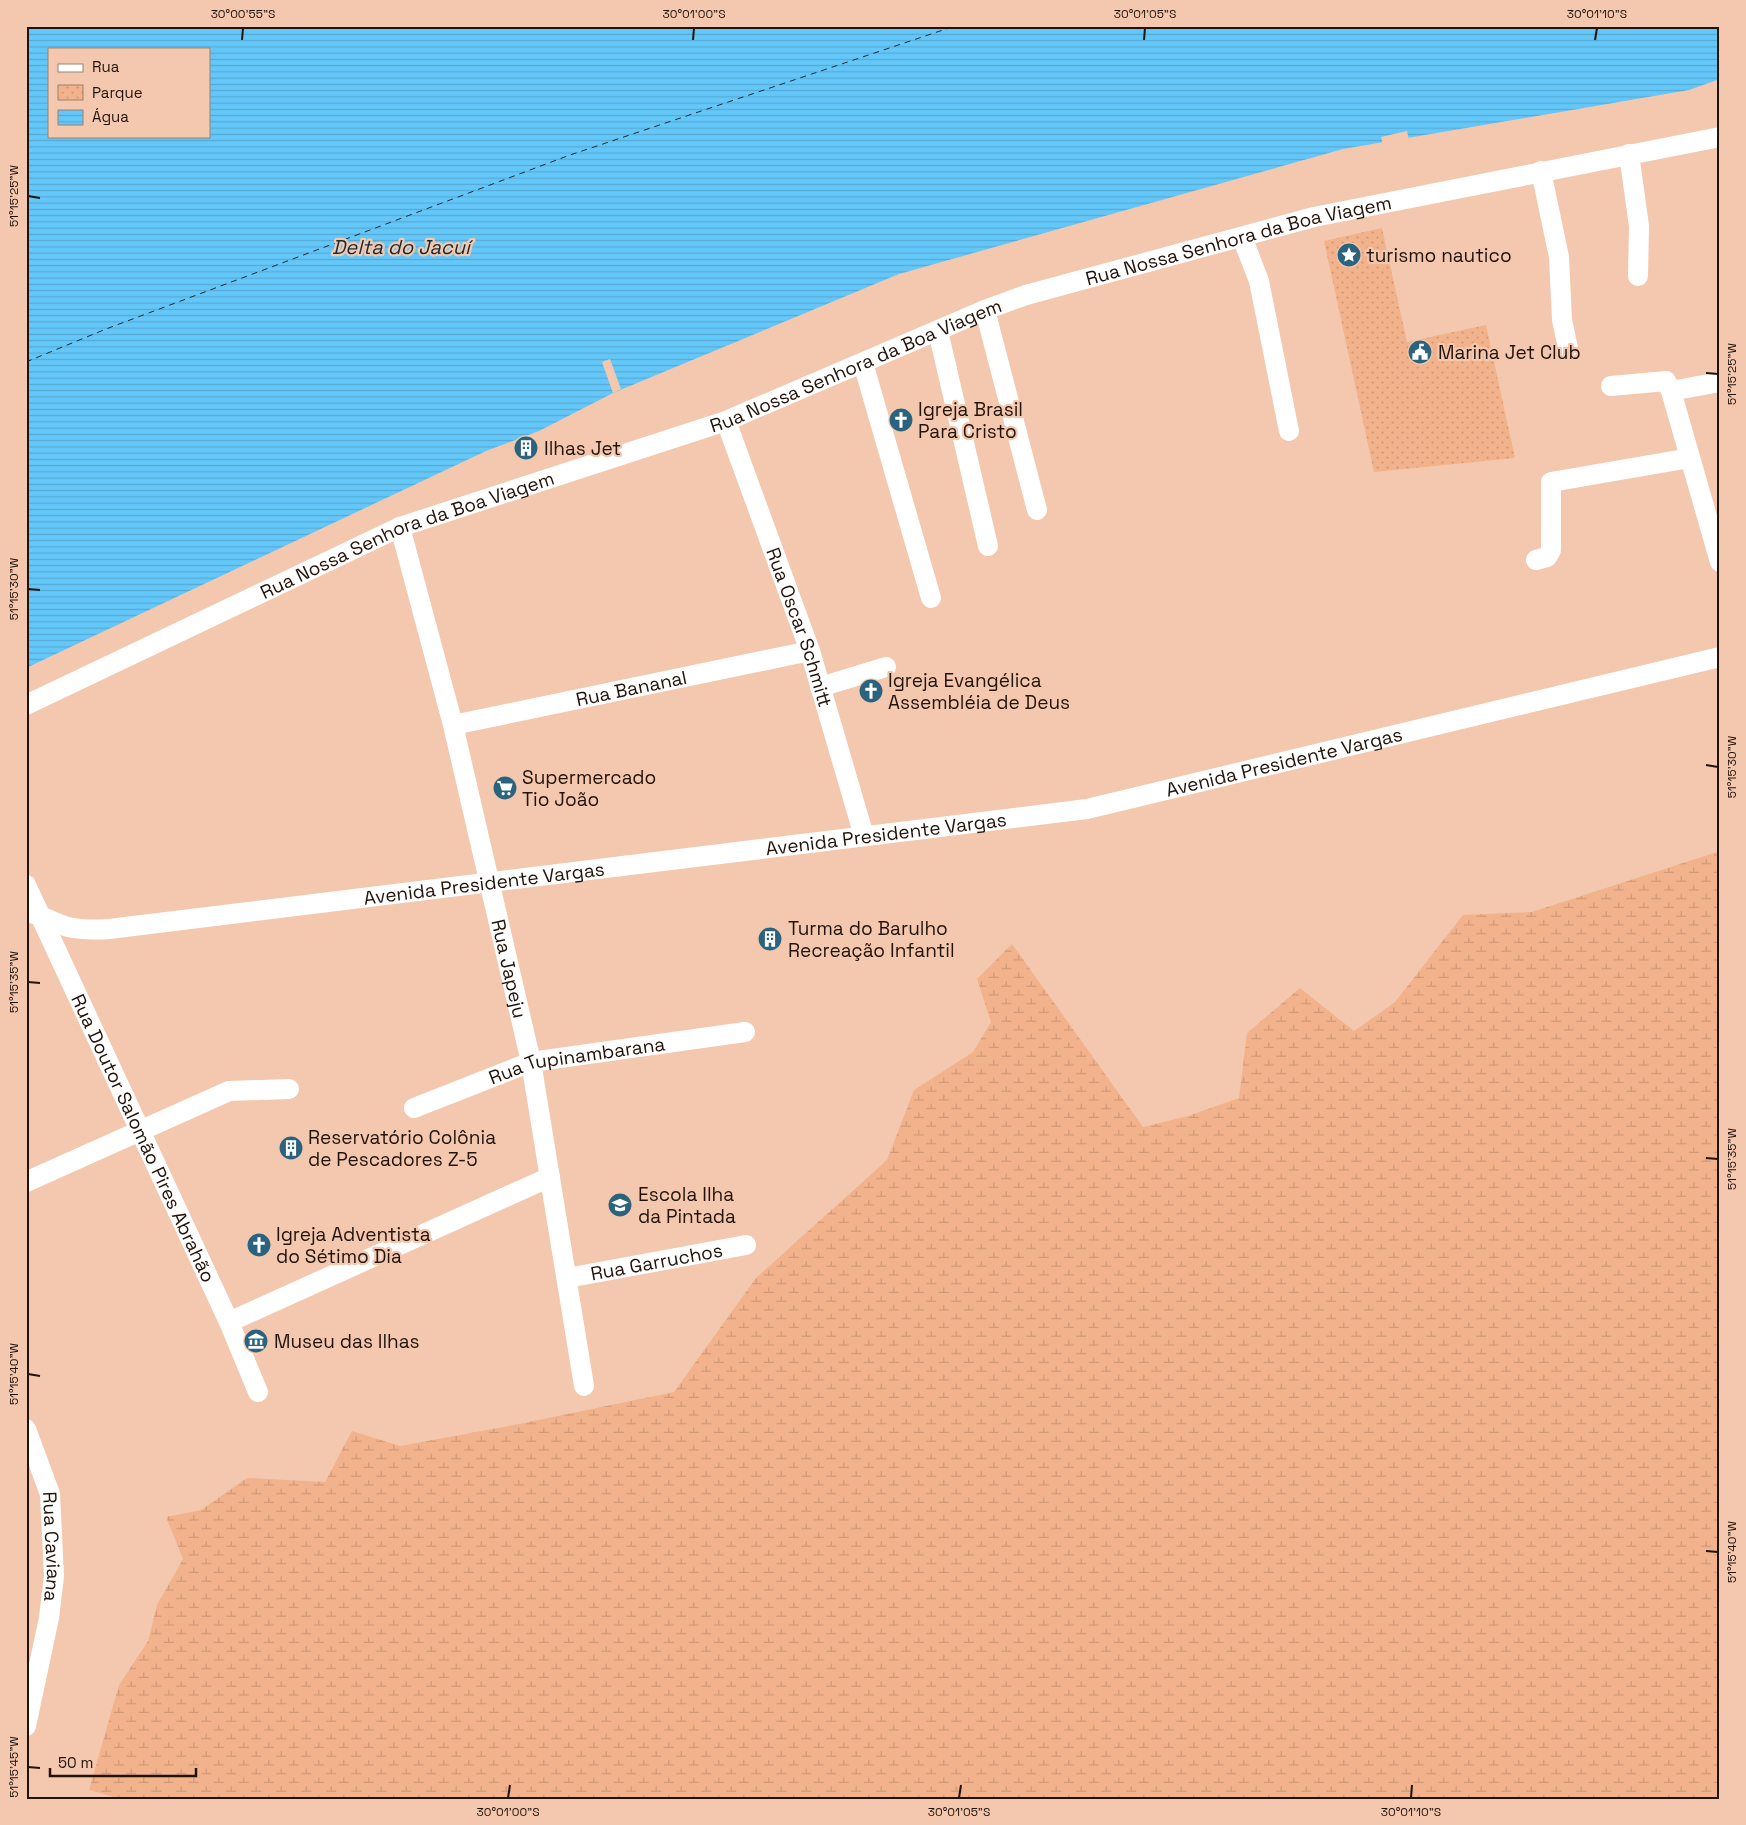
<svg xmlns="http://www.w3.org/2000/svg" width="1746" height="1825" font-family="'Space Grotesk',sans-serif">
<defs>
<pattern id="wetland-marsh" width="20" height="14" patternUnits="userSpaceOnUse" patternTransform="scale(1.25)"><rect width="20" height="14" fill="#f2b38c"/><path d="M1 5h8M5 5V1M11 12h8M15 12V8" fill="none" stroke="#cf9977"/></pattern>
<pattern id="park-dots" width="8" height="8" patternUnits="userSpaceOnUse" patternTransform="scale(1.25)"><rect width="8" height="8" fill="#f2b38c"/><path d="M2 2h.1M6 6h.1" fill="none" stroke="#cf9977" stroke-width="1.8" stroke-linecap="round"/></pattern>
<pattern id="water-rules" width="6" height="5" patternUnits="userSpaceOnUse" patternTransform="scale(1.25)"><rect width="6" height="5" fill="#64c7f9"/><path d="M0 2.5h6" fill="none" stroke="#56aad4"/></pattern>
</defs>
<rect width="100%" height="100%" fill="#f3c8ae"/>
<!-- wetland -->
<path fill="url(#wetland-marsh)" d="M1720,851v948h-1600l-31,-9 30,-105 29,-44 9,-36 26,-46 -17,-42 35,-7 46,-32 78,4 27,-51 48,15 119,-22 155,-32 82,-114 131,-118 27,-70 59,-38 18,-30 -14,-43 35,-35 131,183 45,-11 51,-18 8,-65 53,-45 54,43 41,-29 68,-87 69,-3z"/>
<!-- park -->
<path fill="url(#park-dots)" d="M1382,228l25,114 79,-17 29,133 -141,14 -50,-231z"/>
<!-- water -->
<path fill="url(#water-rules)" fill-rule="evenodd" d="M26,26h1694v53l-31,11 -346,59 -444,125 -286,119 -74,38 -53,20 -460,217zM49,49h160v87h-160z"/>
<!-- pier -->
<g fill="#f3c8ae">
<path d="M1407,131l2,9 -26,5 -2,-8z"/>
<path d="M610,359l11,30 -8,4 -11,-31z"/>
</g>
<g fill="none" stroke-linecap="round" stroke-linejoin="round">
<!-- ferry -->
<path stroke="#162c38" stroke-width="1" stroke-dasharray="6 5" stroke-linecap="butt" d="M26,362l80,-33 464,-174 385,-129"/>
<!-- minor -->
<g stroke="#fff" stroke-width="20">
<path d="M1629,154l10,72 -1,50"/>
<path d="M1541,171l18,86 3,63 6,28"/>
<path d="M1242,237l17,44 30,150"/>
<path d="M985,310l52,200"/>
<path d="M938,331l50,215"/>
<path d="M863,363l68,235"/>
<path d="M1720,382l-49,9 49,171"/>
<path d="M1611,386l55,-5 5,10"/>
<path id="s1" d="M726,421l84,230 54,185"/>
<path id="s2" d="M400,527l53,198 78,337 53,324"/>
<path d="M1536,560l11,-3 4,-7v-68l139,-24"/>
<path d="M820,687l66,-20"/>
<path id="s3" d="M26,705l374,-178 326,-106 259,-111 41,-15 288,-78 406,-80"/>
<path id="s4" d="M453,725l357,-74"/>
<path id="s5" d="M26,885l203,437 29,70"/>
<path id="s6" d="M26,911c15,4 28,12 42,16 14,3 27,3 41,2l978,-120 633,-152"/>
<path id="s7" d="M414,1108l117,-46 214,-30"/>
<path d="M26,1182l203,-91 60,-2"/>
<path id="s8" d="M567,1278l179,-33"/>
<path d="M229,1322l321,-145"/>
<path id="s9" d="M26,1429l24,65 4,82 -5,42 -23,108"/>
</g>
</g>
<!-- ticks -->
<path fill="none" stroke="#22130a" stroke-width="2" d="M242,40l1,-12M693,40l1,-12M1144,40l1,-12M1595,40l2,-12M28,196l12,2M1706,373l12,1M28,589l12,1M1706,765l12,2M28,982l12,1M1706,1158l12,1M28,1374l12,2M1706,1551l12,1M28,1767l12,1M508,1798l2,-13M959,1798l2,-13M1411,1798l1,-13"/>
<!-- icons -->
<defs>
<symbol id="sight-disc" viewBox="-11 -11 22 22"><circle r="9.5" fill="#2b627d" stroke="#f3c8ae"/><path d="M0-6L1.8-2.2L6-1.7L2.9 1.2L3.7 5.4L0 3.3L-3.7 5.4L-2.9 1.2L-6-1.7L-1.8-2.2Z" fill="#fff"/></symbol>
<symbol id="civic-disc" viewBox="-11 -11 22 22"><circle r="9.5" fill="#2b627d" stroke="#f3c8ae"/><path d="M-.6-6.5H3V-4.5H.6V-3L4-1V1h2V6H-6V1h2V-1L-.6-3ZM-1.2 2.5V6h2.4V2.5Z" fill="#fff"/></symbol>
<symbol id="church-disc" viewBox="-11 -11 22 22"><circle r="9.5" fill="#2b627d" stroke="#f3c8ae"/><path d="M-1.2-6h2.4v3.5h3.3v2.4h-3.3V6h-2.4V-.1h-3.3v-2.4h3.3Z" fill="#fff"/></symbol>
<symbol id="building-disc" viewBox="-11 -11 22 22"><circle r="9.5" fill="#2b627d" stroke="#f3c8ae"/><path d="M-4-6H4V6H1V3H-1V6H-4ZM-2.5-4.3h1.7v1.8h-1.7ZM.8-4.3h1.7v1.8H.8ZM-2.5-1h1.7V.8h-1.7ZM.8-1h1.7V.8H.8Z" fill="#fff"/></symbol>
<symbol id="supermarket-disc" viewBox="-11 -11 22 22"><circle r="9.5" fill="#2b627d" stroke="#f3c8ae"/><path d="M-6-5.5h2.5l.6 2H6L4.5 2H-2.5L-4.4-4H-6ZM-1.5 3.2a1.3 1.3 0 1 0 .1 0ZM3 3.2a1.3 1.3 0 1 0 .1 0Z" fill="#fff"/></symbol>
<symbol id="school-disc" viewBox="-11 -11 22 22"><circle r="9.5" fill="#2b627d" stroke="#f3c8ae"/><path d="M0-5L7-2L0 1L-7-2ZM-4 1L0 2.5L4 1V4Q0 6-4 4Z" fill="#fff"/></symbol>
<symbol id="museum-disc" viewBox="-11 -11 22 22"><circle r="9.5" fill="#2b627d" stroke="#f3c8ae"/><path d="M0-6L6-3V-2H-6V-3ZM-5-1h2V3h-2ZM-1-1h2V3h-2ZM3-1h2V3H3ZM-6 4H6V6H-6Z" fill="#fff"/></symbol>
</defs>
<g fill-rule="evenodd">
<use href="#sight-disc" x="1335" y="241" width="28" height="28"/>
<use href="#civic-disc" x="1406" y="338" width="28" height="28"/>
<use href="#church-disc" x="887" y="406" width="28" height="28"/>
<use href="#building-disc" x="512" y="434" width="28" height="28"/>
<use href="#church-disc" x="857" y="677" width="28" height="28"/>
<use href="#supermarket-disc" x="491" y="774" width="28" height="28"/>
<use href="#building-disc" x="756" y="925" width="28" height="28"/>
<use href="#building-disc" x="277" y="1134" width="28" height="28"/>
<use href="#school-disc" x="606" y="1191" width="28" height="28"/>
<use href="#church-disc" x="245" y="1231" width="28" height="28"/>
<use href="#museum-disc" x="242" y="1327" width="28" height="28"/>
</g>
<g text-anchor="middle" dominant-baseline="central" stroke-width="4.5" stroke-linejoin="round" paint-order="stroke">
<!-- street labels -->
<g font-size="19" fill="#22130a" stroke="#f3c8ae">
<text stroke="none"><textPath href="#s3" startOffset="1302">Rua Nossa Senhora da Boa Viagem</textPath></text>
<text stroke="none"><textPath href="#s3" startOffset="898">Rua Nossa Senhora da Boa Viagem</textPath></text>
<text stroke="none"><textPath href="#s3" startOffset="418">Rua Nossa Senhora da Boa Viagem</textPath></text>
<text stroke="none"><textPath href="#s1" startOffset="219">Rua Oscar Schmitt</textPath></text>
<text stroke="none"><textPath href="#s4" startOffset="182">Rua Bananal</textPath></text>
<text stroke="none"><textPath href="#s6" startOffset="1274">Avenida Presidente Vargas</textPath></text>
<text stroke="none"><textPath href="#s6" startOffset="869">Avenida Presidente Vargas</textPath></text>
<text stroke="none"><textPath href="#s6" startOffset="464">Avenida Presidente Vargas</textPath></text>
<text stroke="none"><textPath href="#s2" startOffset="455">Rua Japeju</textPath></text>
<text stroke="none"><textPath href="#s7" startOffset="171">Rua Tupinambarana</textPath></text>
<text stroke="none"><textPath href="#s5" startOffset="279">Rua Doutor Salomão Pires Abrahão</textPath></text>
<text stroke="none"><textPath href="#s8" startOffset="91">Rua Garruchos</textPath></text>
<text stroke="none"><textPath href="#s9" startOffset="122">Rua Caviana</textPath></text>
</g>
<!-- poi labels -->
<g font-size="19" fill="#22130a" stroke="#f3c8ae" text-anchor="start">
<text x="1366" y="255">turismo nautico</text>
<text x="1438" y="352">Marina Jet Club</text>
<text x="918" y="409">Igreja Brasil<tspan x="918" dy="22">Para Cristo</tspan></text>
<text x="544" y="448">Ilhas Jet</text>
<text x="888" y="680">Igreja Evangélica<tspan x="888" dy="22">Assembléia de Deus</tspan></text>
<text x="522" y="777">Supermercado<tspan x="522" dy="22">Tio João</tspan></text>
<text x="788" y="928">Turma do Barulho<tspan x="788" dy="22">Recreação Infantil</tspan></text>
<text x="308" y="1137">Reservatório Colônia<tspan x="308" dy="22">de Pescadores Z-5</tspan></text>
<text x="638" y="1194">Escola Ilha<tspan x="638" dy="22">da Pintada</tspan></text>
<text x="276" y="1234">Igreja Adventista<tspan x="276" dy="22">do Sétimo Dia</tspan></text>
<text x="274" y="1341">Museu das Ilhas</text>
</g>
<!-- water labels -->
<g font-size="20" font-style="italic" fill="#162c38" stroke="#f3c8ae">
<text x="401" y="247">Delta do Jacuí</text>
</g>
</g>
<!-- border -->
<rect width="1746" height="1825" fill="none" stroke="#f3c8ae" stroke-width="55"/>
<!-- legend -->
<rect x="48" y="48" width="162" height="90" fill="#f3c8ae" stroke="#9f806c"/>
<rect x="58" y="64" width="25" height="8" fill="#ffffff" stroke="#9f806c"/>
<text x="92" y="72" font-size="15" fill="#22130a">Rua</text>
<rect x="58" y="85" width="25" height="15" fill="url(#park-dots)" stroke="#9f806c"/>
<text x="92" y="98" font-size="15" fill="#22130a">Parque</text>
<rect x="58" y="110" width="25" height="15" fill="url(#water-rules)" stroke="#9f806c"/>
<text x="92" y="122" font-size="15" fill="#22130a">Água</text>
<!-- scale -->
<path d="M50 1768v8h146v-8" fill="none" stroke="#22130a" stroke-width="2.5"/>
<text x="58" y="1768" font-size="15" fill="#22130a" stroke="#f3c8ae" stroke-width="4" paint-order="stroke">50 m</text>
<rect x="28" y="28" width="1690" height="1770" fill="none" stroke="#22130a" stroke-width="2"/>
<g font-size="12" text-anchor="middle" fill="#22130a">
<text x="243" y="18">30°00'55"S</text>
<text x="694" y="18">30°01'00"S</text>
<text x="1145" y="18">30°01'05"S</text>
<text x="1597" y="18">30°01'10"S</text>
<text transform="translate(14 196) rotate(-90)" y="4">51°15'25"W</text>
<text transform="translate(1732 374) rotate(-90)" y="4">51°15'25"W</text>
<text transform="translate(14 589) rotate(-90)" y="4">51°15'30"W</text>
<text transform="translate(1732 767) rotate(-90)" y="4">51°15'30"W</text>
<text transform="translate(14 982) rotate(-90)" y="4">51°15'35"W</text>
<text transform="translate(1732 1159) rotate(-90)" y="4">51°15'35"W</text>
<text transform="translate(14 1374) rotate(-90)" y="4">51°15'40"W</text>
<text transform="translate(1732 1552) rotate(-90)" y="4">51°15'40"W</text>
<text transform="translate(14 1767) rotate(-90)" y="4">51°15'45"W</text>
<text x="508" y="1816">30°01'00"S</text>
<text x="959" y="1816">30°01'05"S</text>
<text x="1411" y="1816">30°01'10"S</text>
</g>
</svg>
